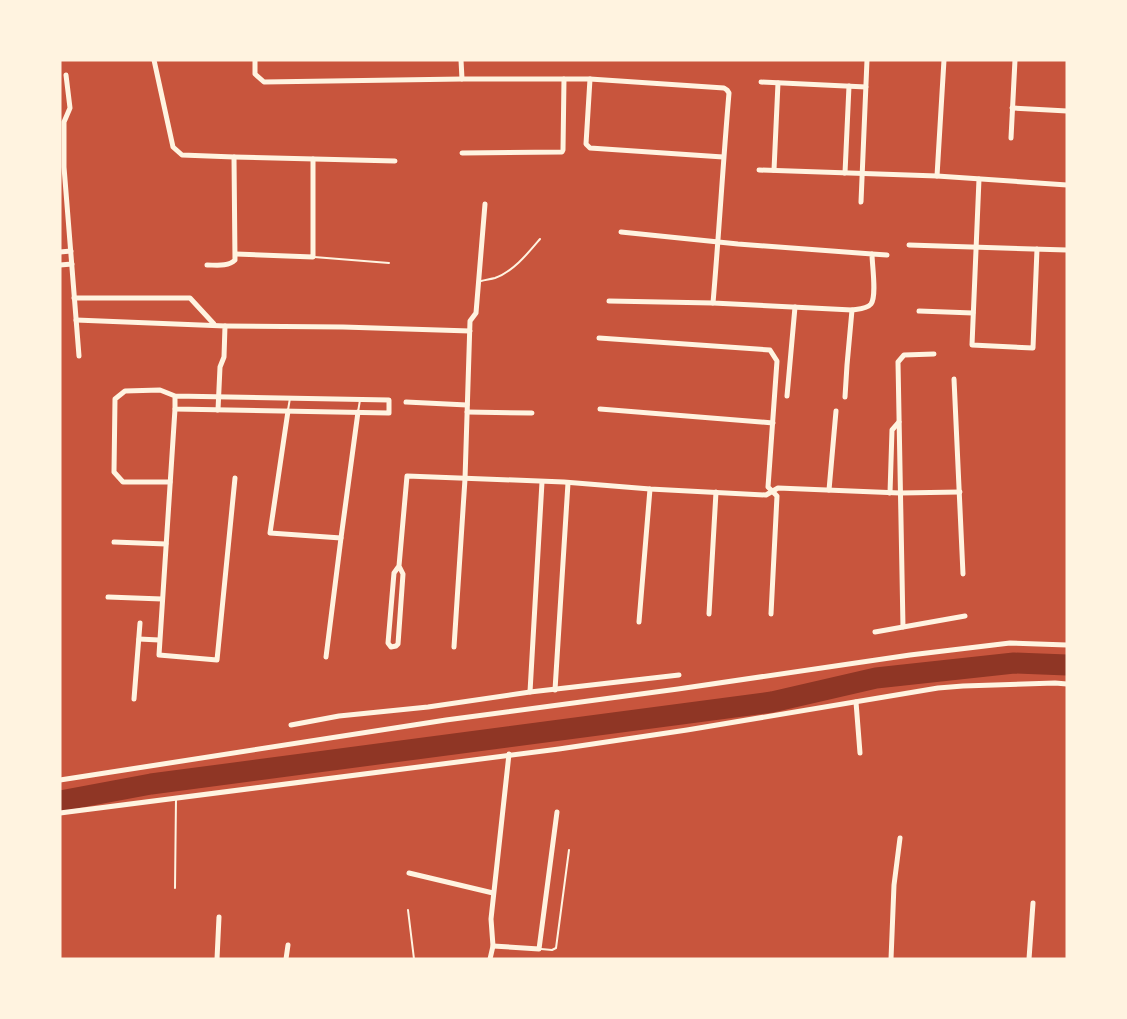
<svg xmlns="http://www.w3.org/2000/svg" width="1127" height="1019" font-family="'DM Sans',sans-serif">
<rect width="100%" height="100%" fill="#c8553d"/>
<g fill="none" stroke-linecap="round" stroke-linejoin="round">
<!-- river -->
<path stroke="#8f3625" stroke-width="21" d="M60,801l91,-17 621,-82 104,-24 138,-15 53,2"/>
<!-- service -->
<g stroke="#fff3e0" stroke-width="2">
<path d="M314,257l75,6"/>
<path d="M481,281c4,-1 10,-2 14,-3 18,-6 34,-26 45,-39"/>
<path d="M288,410l2,-12"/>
<path d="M358,412l2,-12"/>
<path d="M175,888l1,-90"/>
<path d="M408,910l6,49"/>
<path d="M541,949l11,1 4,-2 13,-98"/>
</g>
<!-- minor -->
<g stroke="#fff3e0" stroke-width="5">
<path d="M154,60l19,87 9,8 52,2 161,4"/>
<path d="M255,60v14l9,8 198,-3"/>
<path d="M461,60l1,19h128l134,9 3,2 2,3c-6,70 -10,140 -16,210l139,7c6,-1 15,-1 19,-6 6,-8 1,-39 1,-50l-134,-10 -117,-12"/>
<path d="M66,75l4,33 -6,14v45l15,189"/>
<path d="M590,79l-4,65 4,4 133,9"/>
<path d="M761,82l105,5"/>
<path d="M1012,108l55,3"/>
<path d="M1011,138l4,-78"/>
<path d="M462,153l100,-1 1,-2 1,-71"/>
<path d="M759,170l178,6 130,9"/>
<path d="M774,170l4,-87"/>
<path d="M845,173l4,-87"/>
<path d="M937,176l7,-116"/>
<path d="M979,179l-7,166 61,3 4,-99"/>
<path d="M861,202l6,-142"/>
<path d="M909,245l158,5"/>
<path d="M60,252l11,-1"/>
<path d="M236,254l77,3v-98"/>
<path d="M872,254l15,1"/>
<path d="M60,265l12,-1"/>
<path d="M207,265c9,0 21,2 28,-5l-1,-103"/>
<path d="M74,298h116l24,26"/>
<path d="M609,301l104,2"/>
<path d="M919,311l54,2"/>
<path d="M76,320l149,6 -1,31 -4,10 -2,43"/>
<path d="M225,326l118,1 127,4"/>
<path d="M599,338l171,12 7,11 -9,126 9,9 -6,118"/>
<path d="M954,379l9,195"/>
<path d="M787,396l8,-89"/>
<path d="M845,397l2,-32 5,-55"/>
<path d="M406,402l61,3"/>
<path d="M175,409l-16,246 58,5 18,-182"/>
<path d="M600,409l173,14"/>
<path d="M288,411l-18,122 71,5"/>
<path d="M467,412l65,1"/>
<path d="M170,482h-47l-9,-10 1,-73 10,-8 35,-1 15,6 214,4v13l-214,-4v-13"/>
<path d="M829,490l7,-79"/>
<path d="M890,493l2,-63 7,-8"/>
<path d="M114,542l52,2"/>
<path d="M399,566l-5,7 -6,70 3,4 5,-1 2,-2 5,-70 -4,-8 8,-90 157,6 86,7 116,6 12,-7 122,5 60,-1"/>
<path d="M108,597l54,2"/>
<path d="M709,614l7,-122"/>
<path d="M639,622l11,-133"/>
<path d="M903,627l-5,-265 6,-7 30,-1"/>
<path d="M875,632l90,-16"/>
<path d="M139,639l20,1"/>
<path d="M454,647l11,-168 5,-158 6,-8 9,-109"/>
<path d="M326,657l15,-119 17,-126"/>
<path d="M555,690l13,-207"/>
<path d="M530,692l12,-210"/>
<path d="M134,699l6,-76"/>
<path d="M856,702l4,51"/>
<path d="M291,725l48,-9 89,-9 102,-15 149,-17"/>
<path d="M60,780l386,-60 232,-31 232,-34 100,-12 57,2"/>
<path d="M60,813l499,-64 128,-19 251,-42 25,-2 92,-3 12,1"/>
<path d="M409,873l84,20"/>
<path d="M493,946l46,3 18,-137"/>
<path d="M217,959l2,-42"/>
<path d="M286,959l2,-14"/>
<path d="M490,959l3,-13 -2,-27 18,-165"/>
<path d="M891,959l3,-74 6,-47"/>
<path d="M1029,959l4,-56"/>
</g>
</g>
<!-- border -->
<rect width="1127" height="1019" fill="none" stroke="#fff3e0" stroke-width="123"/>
</svg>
